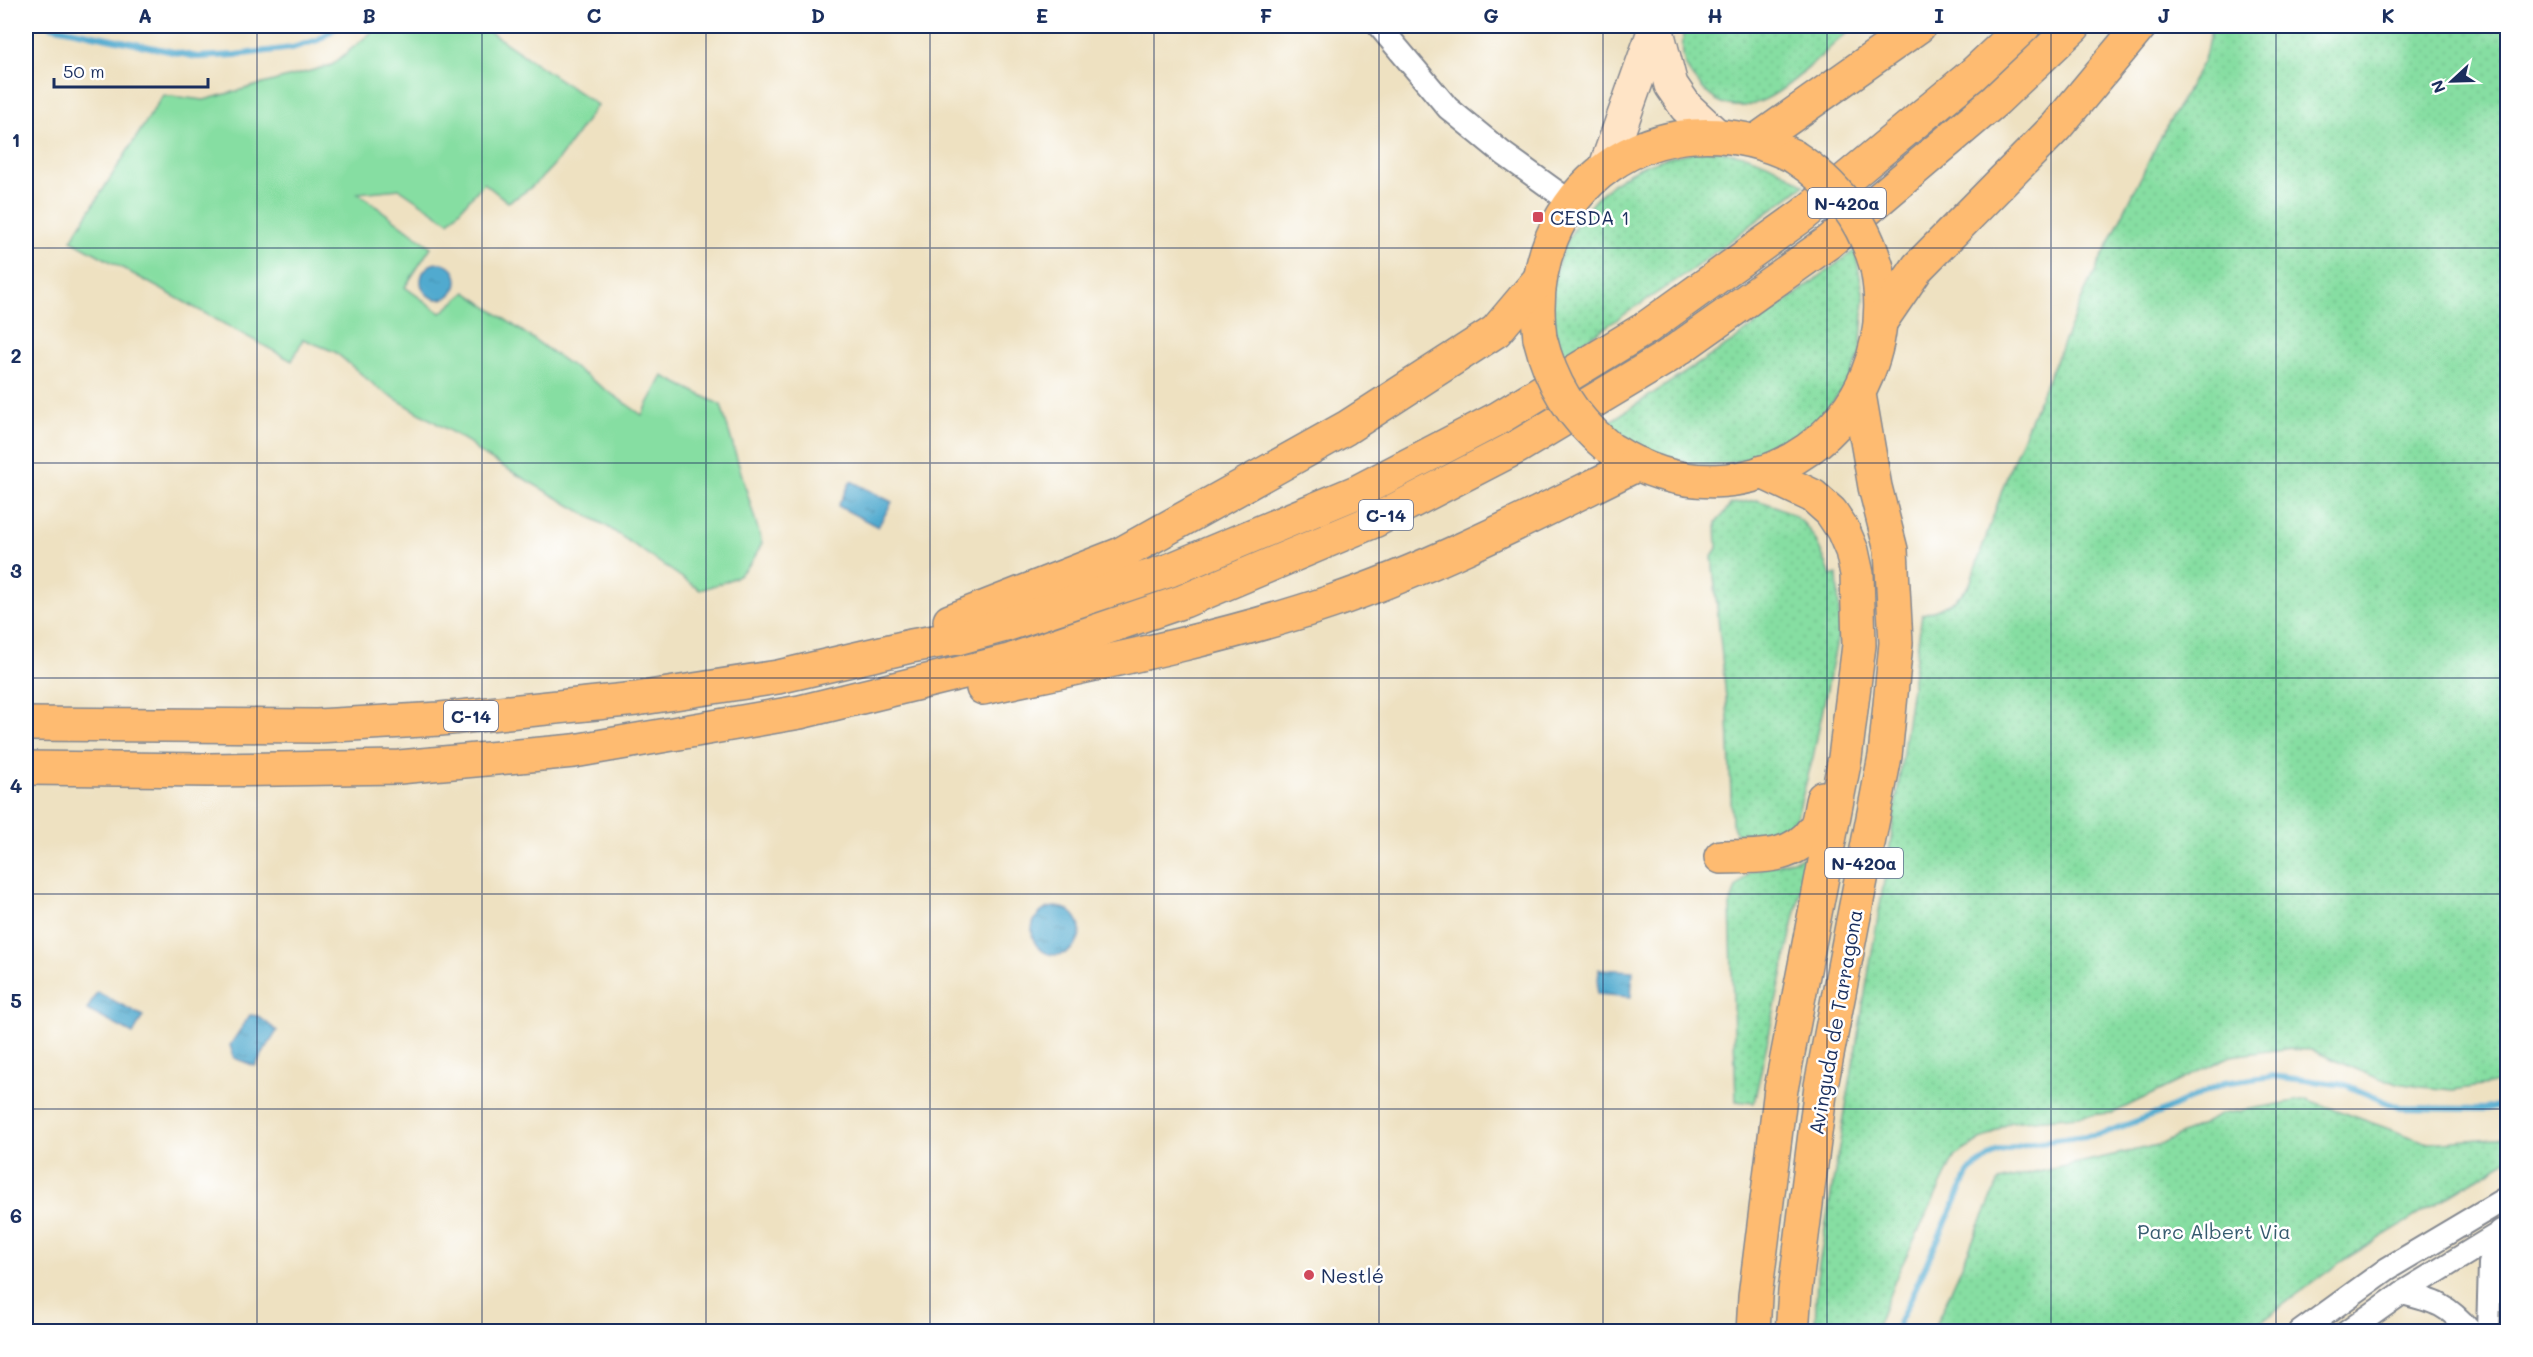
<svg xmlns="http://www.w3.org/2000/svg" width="2533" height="1357" font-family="Mali,sans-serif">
<defs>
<pattern id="grass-dots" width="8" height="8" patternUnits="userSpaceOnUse" patternTransform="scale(1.5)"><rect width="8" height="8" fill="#86dea2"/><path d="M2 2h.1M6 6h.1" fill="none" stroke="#73bf8e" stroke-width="1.8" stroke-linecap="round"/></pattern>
<pattern id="water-ripples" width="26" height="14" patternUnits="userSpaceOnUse" patternTransform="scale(1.5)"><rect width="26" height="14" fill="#51aacf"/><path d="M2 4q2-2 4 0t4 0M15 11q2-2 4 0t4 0" fill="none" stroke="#428bab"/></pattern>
</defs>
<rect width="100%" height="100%" fill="#fff"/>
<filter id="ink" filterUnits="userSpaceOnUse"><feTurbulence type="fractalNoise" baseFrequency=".0167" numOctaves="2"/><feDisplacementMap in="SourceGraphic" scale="12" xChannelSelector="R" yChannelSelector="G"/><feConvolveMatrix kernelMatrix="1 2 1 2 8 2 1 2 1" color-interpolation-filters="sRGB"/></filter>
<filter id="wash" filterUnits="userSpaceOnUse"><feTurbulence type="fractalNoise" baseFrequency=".008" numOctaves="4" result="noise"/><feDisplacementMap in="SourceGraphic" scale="24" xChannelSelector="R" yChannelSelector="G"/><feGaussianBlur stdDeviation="1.35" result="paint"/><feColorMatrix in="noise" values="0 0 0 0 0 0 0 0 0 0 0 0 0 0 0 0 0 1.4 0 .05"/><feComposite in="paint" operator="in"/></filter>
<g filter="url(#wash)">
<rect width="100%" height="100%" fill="#eee1c1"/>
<!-- grass -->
<g fill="url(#grass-dots)" stroke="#508680" stroke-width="1.5">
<path d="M1684,26h172c-39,26 -101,116 -151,65 -23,-23 -25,-33 -21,-65z"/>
<path d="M2212,26h295v1054l-18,5 -36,5 -32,-3 -39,-7 -71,-30 -28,-1 -52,7 -118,57 -103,9 -55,34 -57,117 -23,58h-60l2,-54 73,-431 32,-232c20,-4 36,-14 48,-30l39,-114 74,-174 76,-156 45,-80z"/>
<path d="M1708,150c40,2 63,12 96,35l-111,84 -128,85c-3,-7 -9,-16 -10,-25 -13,-60 22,-125 74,-156 24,-14 52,-19 79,-23z"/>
<path d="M1855,250l9,48 -4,57 -13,28 -26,34 -31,27 -38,14 -40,8 -37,-6 -32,-9 -34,-29 123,-80z"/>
<path d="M1756,500c50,14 57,29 75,76l6,-2 3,52 -27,131 -18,66 -13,11 -35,9 -10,-7 -5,-13 -4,-105 -16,-162 5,-8 -1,-25 15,-19z"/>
<path d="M1808,856l-54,247 -18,-2 -6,-196 6,-17 15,-17z"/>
<path d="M2306,1099l122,44 79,-6v23l-165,101 -94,70h-315l66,-150 163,-37 60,-30z"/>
</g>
<!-- garden -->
<path fill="#86dea2" stroke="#508680" stroke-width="1.5" d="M379,26h102l116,79c-25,35 -49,78 -89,97l-24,-19 -35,39 -49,-33 -42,4 73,54 -26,40 36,26 25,-21 176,123 21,-39 58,29 41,138c-15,34 -28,36 -62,47l-94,-64 -128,-74 -8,-9 -91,-54 -44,-37 -32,-13 -11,22 -221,-121 92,-145 41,5 128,-35z"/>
<!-- water -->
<g fill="url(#water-ripples)" stroke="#366c96" stroke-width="1.5">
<circle cx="439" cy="281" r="18"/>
<path d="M851,481l41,21 -14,25 -40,-21z"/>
<circle cx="1056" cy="931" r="24"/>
<path d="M1599,969l34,2 -2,26 -34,-3z"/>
<path d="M97,992l46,24 -10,18 -46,-24z"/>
<path d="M250,1015l8,1 19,15 -22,35 -21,-8 -4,-13z"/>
</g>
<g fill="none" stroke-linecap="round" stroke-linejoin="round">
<!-- stream -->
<g stroke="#51aacf" stroke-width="6">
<path d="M51,26l146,31 38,-2 57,-7 26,-8 20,-14"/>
<path d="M1895,1332l74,-160 27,-20 37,-9 68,-9 58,-21 65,-30 48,-7 74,9 54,23 86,1 22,-6"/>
</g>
</g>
</g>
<g filter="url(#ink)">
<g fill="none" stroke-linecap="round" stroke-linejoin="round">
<defs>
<g id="minor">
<path d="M1379,26l69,82 56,46 68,49"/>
<path d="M2402,1293c34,8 46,12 69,39"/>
<path d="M2300,1332l87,-63 121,-72"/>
<path d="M2347,1332l55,-39 106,-65"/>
<path d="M2488,1332l2,-68 11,-33"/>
</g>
<g id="secondary">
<path d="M1656,27l15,58 15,22 29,27"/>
<path d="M1605,169l51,-143"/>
</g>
<g id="primary">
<path d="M1540,338c-20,-150 118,-247 253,-182"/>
<path d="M1614,451c134,87 293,-29 263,-183"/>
<path d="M1721,857c33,-1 72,4 93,-28 6,-7 6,-22 9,-31"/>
<path d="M1753,1332l2,-35 26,-208 64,-331 14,-113 -2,-71 -5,-23 -9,-21 -12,-18 -18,-16 -51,-24"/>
<path d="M1792,1332l3,-41 26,-205 64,-330 11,-113 -5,-93 -16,-63 -16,-93"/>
</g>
<g id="motorway">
<path d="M1756,141l163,-115"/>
<path d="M1881,321l37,-54 138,-140 84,-101"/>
<path d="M950,621l171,-67 225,-126 150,-97 43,-51"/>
<path d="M983,688c117,-25 235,-48 348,-86 106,-36 207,-89 307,-138"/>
<path d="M26,724l291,2 123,-7 196,-20 142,-22 133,-31 46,-8 48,-13 165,-55 189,-79 138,-72 149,-91 157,-113 169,-140 52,-49"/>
<path d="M26,768l182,2 191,-3 175,-16 226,-39 209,-51 175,-60 190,-80 143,-74 150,-90 162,-115 167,-142 78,-74"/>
</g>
</defs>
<!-- minor casing -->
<use href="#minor" stroke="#848890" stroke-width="26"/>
<!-- secondary casing -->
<use href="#secondary" stroke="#848890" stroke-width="36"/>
<!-- primary casing -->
<use href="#primary" stroke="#848890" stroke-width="36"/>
<!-- motorway casing -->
<use href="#motorway" stroke="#848890" stroke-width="36"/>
<!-- minor -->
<use href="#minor" stroke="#fff" stroke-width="22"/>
<!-- secondary -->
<use href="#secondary" stroke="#ffe4c6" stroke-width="33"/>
<!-- primary -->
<use href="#primary" stroke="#febb71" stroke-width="33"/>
<!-- motorway -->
<use href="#motorway" stroke="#febb71" stroke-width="33"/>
<defs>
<g id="primary-bridge">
<path d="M1793,156c43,28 70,63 84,112"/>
<path d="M1540,338c11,45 32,79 67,108"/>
</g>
</defs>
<!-- primary-bridge casing -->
<use href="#primary-bridge" stroke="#848890" stroke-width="36" stroke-linecap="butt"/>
<!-- primary-bridge -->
<use href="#primary-bridge" stroke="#febb71" stroke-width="33"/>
</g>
</g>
<!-- grid -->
<path fill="none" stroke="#1b2f5e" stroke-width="1.5" stroke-opacity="0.55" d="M257,26v1306M482,26v1306M706,26v1306M930,26v1306M1154,26v1306M1379,26v1306M1603,26v1306M1827,26v1306M2051,26v1306M2276,26v1306M26,248h2482M26,463h2482M26,678h2482M26,894h2482M26,1109h2482"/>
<!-- markers -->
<g fill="#d1495b" stroke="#fff" stroke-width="2">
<rect x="1532" y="211" width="12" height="12" rx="3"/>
<circle cx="1309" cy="1275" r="6"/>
</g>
<g text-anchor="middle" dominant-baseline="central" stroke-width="5" stroke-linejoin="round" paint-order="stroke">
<!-- shield labels -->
<g fill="#fff" stroke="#5f6d8e" stroke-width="1.5">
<rect x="1808" y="188" width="78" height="30" rx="4.5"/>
<rect x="1359" y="500" width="54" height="30" rx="4.5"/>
<rect x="444" y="701" width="54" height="30" rx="4.5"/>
<rect x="1825" y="848" width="78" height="30" rx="4.5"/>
</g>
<g font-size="18" font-weight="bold" fill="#1b2f5e">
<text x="1847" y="203">N-420a</text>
<text x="1386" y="515">C-14</text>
<text x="471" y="716">C-14</text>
<text x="1864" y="863">N-420a</text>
</g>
<!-- poi labels -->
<g font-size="20" fill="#1b2f5e" stroke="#fff" text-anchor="start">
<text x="1550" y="217">CESDA 1</text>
<text x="1321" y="1275">Nestlé</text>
</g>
<!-- street labels -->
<g font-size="20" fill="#1b2f5e" stroke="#fff">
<text transform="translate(1835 1022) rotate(-80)">Avinguda de Tarragona</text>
</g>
<!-- park labels -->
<g font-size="20" fill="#365b6f" stroke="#fff">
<text x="2214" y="1231">Parc Albert Via</text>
</g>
</g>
<!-- margin -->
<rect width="2533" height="1357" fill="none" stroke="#fff" stroke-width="66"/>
<!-- north arrow -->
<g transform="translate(2452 81) rotate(248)" stroke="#ffffff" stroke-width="4.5" paint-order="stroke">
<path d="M0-4.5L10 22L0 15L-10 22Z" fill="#1b2f5e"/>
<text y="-9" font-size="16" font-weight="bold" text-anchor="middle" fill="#1b2f5e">N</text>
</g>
<!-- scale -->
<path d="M54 78v9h154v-9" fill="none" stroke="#1b2f5e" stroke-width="3"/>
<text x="63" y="78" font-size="18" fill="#1b2f5e" stroke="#ffffff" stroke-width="4.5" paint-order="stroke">50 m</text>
<rect x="33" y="33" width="2467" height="1291" fill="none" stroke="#1b2f5e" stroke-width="2"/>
<g font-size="20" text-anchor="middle" font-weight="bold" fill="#1b2f5e">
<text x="145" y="23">A</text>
<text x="369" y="23">B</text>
<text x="594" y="23">C</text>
<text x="818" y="23">D</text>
<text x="1042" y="23">E</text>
<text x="1266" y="23">F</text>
<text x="1491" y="23">G</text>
<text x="1715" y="23">H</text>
<text x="1939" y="23">I</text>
<text x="2164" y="23">J</text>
<text x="2388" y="23">K</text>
<text x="16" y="147">1</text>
<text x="16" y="363">2</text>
<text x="16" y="578">3</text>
<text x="16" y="793">4</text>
<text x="16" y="1008">5</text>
<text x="16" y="1223">6</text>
</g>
</svg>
